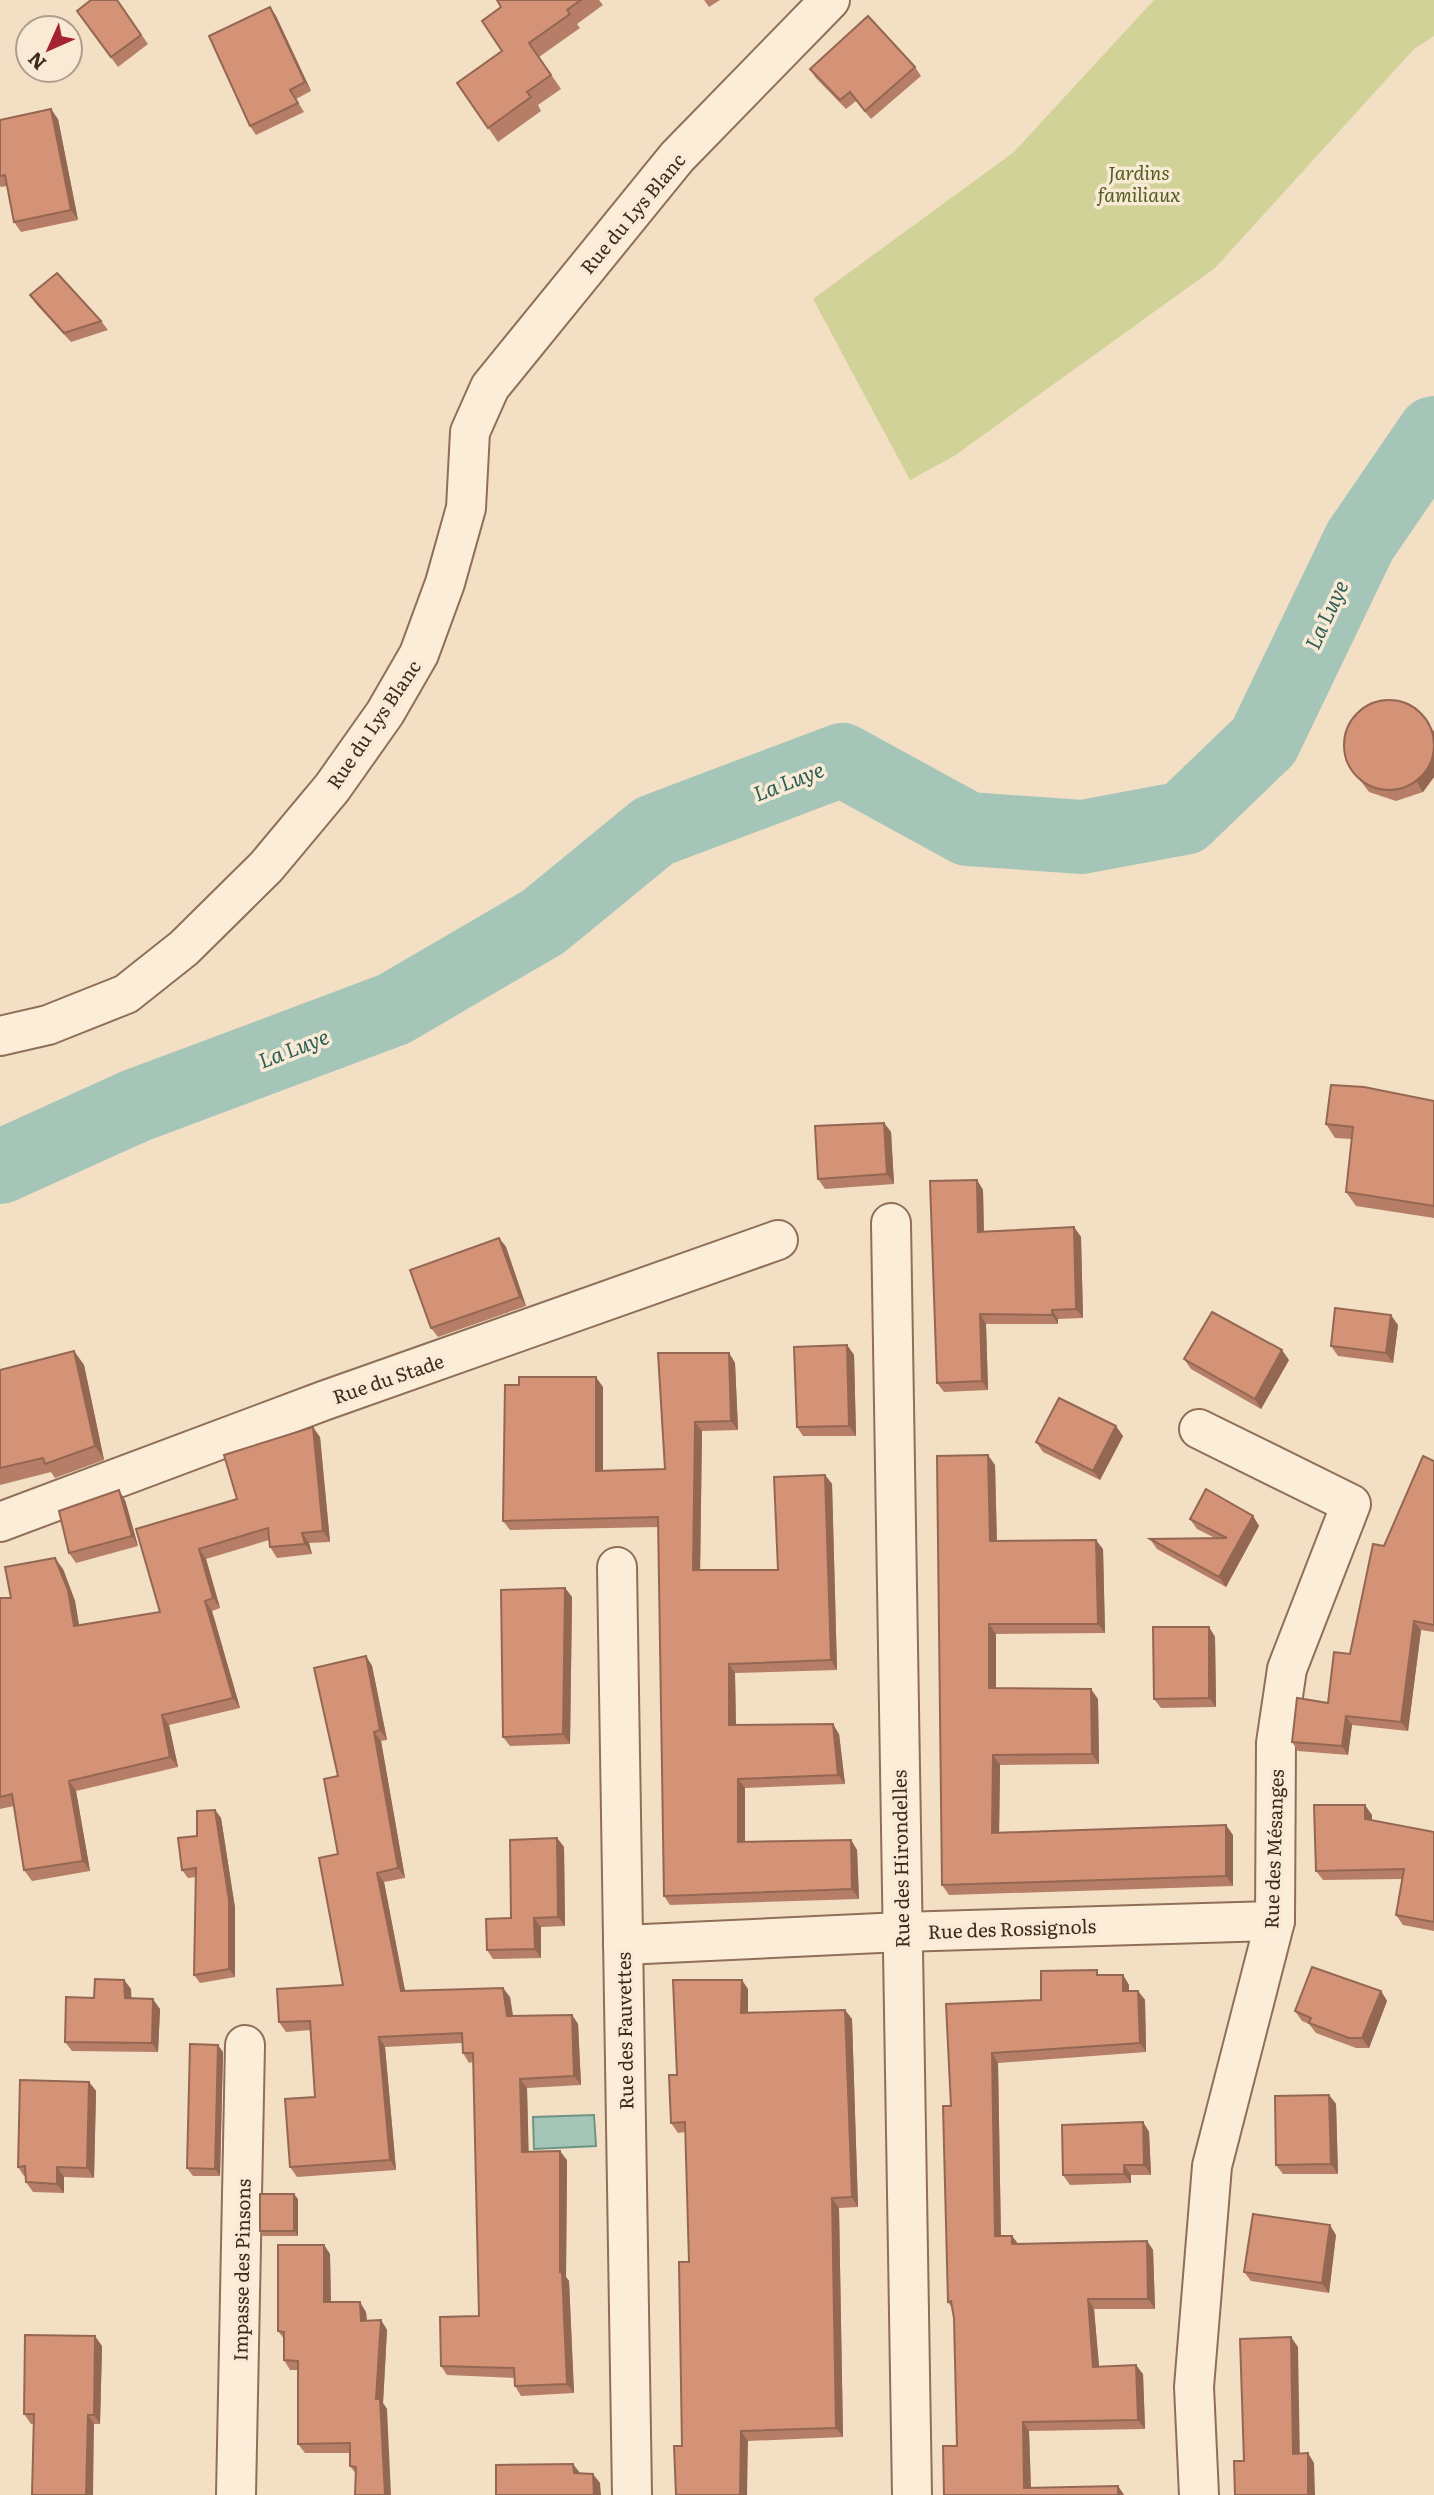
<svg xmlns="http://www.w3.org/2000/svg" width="1434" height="2495" font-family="Literata,serif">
<rect width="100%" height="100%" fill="#f2dfc4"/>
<!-- green -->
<path fill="#d1d297" d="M1154,0h280v36l-20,13 -199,219 -261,188 -44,24 -97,-181 201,-147z"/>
<!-- water -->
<path fill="#a6c5b9" stroke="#6c9586" stroke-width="2" d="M594,2115l2,31 -62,3 -1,-32z"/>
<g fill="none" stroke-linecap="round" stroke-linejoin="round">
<!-- river -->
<path stroke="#a6c5b9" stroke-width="74" d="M0,1167l135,-61 259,-97 149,-87 111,-91 188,-71 126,69 114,8 102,-19 80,-77 96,-200 74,-108"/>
<defs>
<g id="street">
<path d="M0,1036l48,-11 78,-31 58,-46 82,-81 66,-79 53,-75 34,-59 26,-71 21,-75 4,-76 20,-45 187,-230 153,-157"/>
<path d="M891,1223l21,1272"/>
<path d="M1199,1429l152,75 -64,165 -11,74 -1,178 -63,245 -18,221 5,108"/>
<path d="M0,1522l323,-121 455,-161"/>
<path d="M617,1567l15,928"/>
<path d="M623,1945l278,-13 374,-11"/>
<path d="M236,2495l9,-450"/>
</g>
</defs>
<!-- street casing -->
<use href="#street" stroke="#8f6f58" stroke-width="42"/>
<!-- street -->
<use href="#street" stroke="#fcedd9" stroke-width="38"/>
</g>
<!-- wall -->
<g fill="#b67e66">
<path d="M117,0l31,44 -30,23 -41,-56z"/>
<path d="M497,0h102l4,5 -26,19 3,4 -41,29 22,32 -23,16 3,6 -43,31 -41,-59 45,-32 -1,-44z"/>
<path d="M704,0h16l-11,7z"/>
<path d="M270,7l6,9 35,75 -15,8 8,13 -48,23 -6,-9z"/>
<path d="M915,67l6,9 -50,43 -15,-18 -10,8 -30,-31 -6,-9z"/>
<path d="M58,119l20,101 -57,12 -7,-10 -7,-36 -6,1 -1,-1v-66z"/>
<path d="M30,295l71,26 7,9 -37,12 -34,-37z"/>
<path d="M1415,707l19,25v45l-11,15 -27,9 -27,-9 -24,-32z"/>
<path d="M1434,1101v117l-78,-12 -10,-14 6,-53 -17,-1 -9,-14z"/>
<path d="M884,1123l7,9 3,52 -69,5 -7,-10z"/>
<path d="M977,1180l6,10 1,42 90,-5 7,10 2,81 -25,1v5h-72l2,66 -44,2 -7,-9z"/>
<path d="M499,1238l7,9 20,59 -88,31 -7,-9z"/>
<path d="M1398,1325l-5,38 -55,-7 -7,-10z"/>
<path d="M847,1345l7,10 2,81h-53l-6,-9z"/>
<path d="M74,1351l10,14 20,95 -49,18 -4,-6 -51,13v-115z"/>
<path d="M729,1353l6,10 3,67 -36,1 -2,139h78l47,-95 7,9 5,186 -102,3 1,52 103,9 6,50 -100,4v54l106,-2 6,10 2,49 -189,6 -6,-9 -6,-369 -148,3 -7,-9 100,-134v84l62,-2z"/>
<path d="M1184,1359l105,1 -28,49 -70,-40z"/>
<path d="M1123,1436l-23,44 -57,-28 -7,-10z"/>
<path d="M320,1437l10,105 -21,1 3,11 -35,4 -7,-11 -1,-7 -63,19 14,49 -8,3 28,97 -71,17 9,42 -102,24 14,80 -58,10 -8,-11 -10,-64 -14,3v-211h11l52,-29 12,32 4,24 81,-13 -24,-83 101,-30z"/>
<path d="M1434,1461v171l-13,-2 -13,101 -56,-6 -4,30 -50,-4 -6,-9 36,-39 22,-49 34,-108z"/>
<path d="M995,1465l2,76 106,8 2,84 -109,1v54l102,11 1,65 -99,1 -1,67 234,3v51l-284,9 -7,-10z"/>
<path d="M125,1500l13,46 -62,17 -7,-10z"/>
<path d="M1253,1516l6,10 -33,61 -69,-38 -7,-10 65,-1 -18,-9 -7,-10z"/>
<path d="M565,1588l7,9 -2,147 -60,2 -7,-9z"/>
<path d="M1209,1627l6,10 1,70 -55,1 -7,-9z"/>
<path d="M366,1656l6,10 15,74 -6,1 24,137 -21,4 21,109 105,6 3,18h59l6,9 3,61 -54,3 1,64 39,8 -1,117 3,4 5,112 -53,3 -6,-10v-8l-68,-3 -6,-9 38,-50 -6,-254 -4,1 -6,-10 -1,-10 -77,4 11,123 -99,7 -7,-10 25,-70 -4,-67 -25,2 -7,-10 64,-37 -5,-131z"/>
<path d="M215,1810l6,8 14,90v69l-35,6 -6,-8 2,-98 -8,1 -6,-8 15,-34z"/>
<path d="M1372,1815v5l62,12v99l-31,-6 -7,-10 6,-36 -79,1 -7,-9z"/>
<path d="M557,1838l7,9 1,79 -24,1v31l-48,1 -6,-9 24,-32z"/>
<path d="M1101,1975h22l6,10v6h9l7,9 1,52 -148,11 3,173h11l6,8 129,-3 6,9 2,59h-61l5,58 44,7 2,55 -116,2 2,57 87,-2 6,9h-180l13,-49 -3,-128 -2,-10 -4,-6 3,-196 -5,-102 95,-4z"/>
<path d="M124,1980l7,9v9l29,11 -2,43 -86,-1 -7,-9 29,-44z"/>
<path d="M748,1989v24l97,-3 7,9 6,188 -19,1 4,229 -95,4 -66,5 7,-184 -3,-130 -8,1 -7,-10 6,-48z"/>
<path d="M1381,1991l6,10 -18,47h-13l-40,-15 -7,-9 -7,-3 -7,-10z"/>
<path d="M223,2052l-3,124h-27l-6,-8z"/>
<path d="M89,2082l7,9 -2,87 -30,-1v16l-31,-1 -7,-10v-6h-2l-6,-9z"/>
<path d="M1329,2095l7,9 2,70h-55l-7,-9z"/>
<path d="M1143,2122l6,10 2,43h-20v8l-61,2 -7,-10z"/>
<path d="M298,2199v37h-35l-3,-5z"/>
<path d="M1336,2235l-7,58 -78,-12 -7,-9z"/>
<path d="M324,2245l6,9 1,48 35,10 1,8h14l6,10 -4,73 4,6 -31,65 -6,-8v-13h-45l-7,-9v-74h-8l-6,-10v-21l-6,-8z"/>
<path d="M102,2346l-2,78h-69l-7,-10z"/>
</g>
<!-- shaded-wall -->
<g fill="#946753">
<path d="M270,7l6,9 35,75 -6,-9z"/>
<path d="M51,109l7,10 20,101 -7,-10z"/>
<path d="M1433,730l1,2v45l-11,15 -6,-10z"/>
<path d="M884,1123l7,9 3,52 -7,-10z"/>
<path d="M977,1180l6,10 1,51 -6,-9z"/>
<path d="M1074,1227l7,10 2,81 -7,-9z"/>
<path d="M499,1238l7,9 20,59 -6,-9z"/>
<path d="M1052,1310l6,9v5l-6,-9z"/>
<path d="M980,1314l6,10 2,66 -6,-9z"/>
<path d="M1391,1315l7,10 -5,38 -7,-10z"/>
<path d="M847,1345l7,10 2,81 -7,-10z"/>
<path d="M1282,1350l7,10 -28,49 -6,-10z"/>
<path d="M74,1351l10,14 20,95 -9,-14z"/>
<path d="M729,1353l6,10 3,67 -7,-9z"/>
<path d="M596,1377l7,10v94l-7,-10z"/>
<path d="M695,1422l7,9 -2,148 -7,-9z"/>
<path d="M1116,1426l7,10 -23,44 -7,-9z"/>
<path d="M313,1427l7,10 10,105 -7,-11z"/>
<path d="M988,1455l7,10 2,86 -7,-10z"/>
<path d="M825,1475l7,9 5,186 -6,-10z"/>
<path d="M119,1490l6,10 13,46 -6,-10z"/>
<path d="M1253,1516l6,10 -33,61 -7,-10z"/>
<path d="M302,1533l7,10 3,11 -7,-10z"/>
<path d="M1096,1540l7,9 2,84 -7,-9z"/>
<path d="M199,1549l7,10 14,49 -7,-10z"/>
<path d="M55,1558l8,11 12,32 6,36 -7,-11z"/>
<path d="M565,1588l7,9 -2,147 -7,-10z"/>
<path d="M205,1601l7,10 28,97 -7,-10z"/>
<path d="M1414,1621l7,9 -13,101 -7,-9z"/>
<path d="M989,1624l7,10v64l-7,-10z"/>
<path d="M1209,1627l6,10 1,70 -7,-9z"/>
<path d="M366,1656l6,10 15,74 -7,-10z"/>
<path d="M729,1664l6,9 1,62 -7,-10z"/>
<path d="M1091,1689l7,10 1,65 -7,-10z"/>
<path d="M162,1715l7,10 9,42 -8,-10z"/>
<path d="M1346,1716l6,9 -4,30 -6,-9z"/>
<path d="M833,1724l6,10 6,50 -7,-9z"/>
<path d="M374,1732l7,9 24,137 -7,-10z"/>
<path d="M993,1755l7,10 -1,77 -7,-9z"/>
<path d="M738,1779l7,9v64l-7,-10z"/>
<path d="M69,1781l7,10 14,80 -7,-10z"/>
<path d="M1365,1805l7,10v13l-7,-9z"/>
<path d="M215,1810l6,8 14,90v69l-6,-8z"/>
<path d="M1226,1825l7,10v51l-7,-10z"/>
<path d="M557,1838l7,9 1,79 -7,-9z"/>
<path d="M851,1840l6,10 2,49 -7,-10z"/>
<path d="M377,1873l7,9 23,119 -6,-10z"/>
<path d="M534,1918l7,9v31l-6,-9z"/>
<path d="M1123,1975l6,10v15l-6,-9z"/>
<path d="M124,1980l7,9 1,18 -7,-9z"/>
<path d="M742,1980l6,9v34l-7,-10z"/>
<path d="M503,1988l7,9 4,28 -7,-9z"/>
<path d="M1138,1991l7,9 1,52 -6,-9z"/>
<path d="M1381,1991l6,10 -18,47 -7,-10z"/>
<path d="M153,1999l7,10 -2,43 -6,-9z"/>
<path d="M845,2010l7,9 6,188 -6,-10z"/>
<path d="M572,2015l6,9 3,61 -7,-9z"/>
<path d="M379,2037l6,10 11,123 -6,-10z"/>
<path d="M218,2045l5,7 -3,124 -5,-7z"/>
<path d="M992,2053l6,10 3,182 -6,-9z"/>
<path d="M520,2079l7,9 2,74 -7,-10z"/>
<path d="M89,2082l7,9 -2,87 -7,-10z"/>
<path d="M1329,2095l7,9 2,70 -7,-10z"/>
<path d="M1143,2122l6,10 2,43 -7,-10z"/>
<path d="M560,2151l7,9 -1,117 3,4 5,112 -7,-9 -7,-112z"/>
<path d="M1124,2165l7,10v8l-7,-9z"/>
<path d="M57,2167l7,10v16l-7,-9z"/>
<path d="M294,2194l4,5v37l-4,-5z"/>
<path d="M832,2198l7,10 4,229 -7,-9z"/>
<path d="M1330,2225l6,10 -7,58 -7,-10z"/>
<path d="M1012,2236l7,9 -7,-1z"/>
<path d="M1147,2241l6,9 2,59 -7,-10z"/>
<path d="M324,2245l6,9 1,58 -7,-10z"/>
<path d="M1088,2299l6,10 6,68 -7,-10z"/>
<path d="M360,2302l6,10 1,18 -6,-9z"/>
<path d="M381,2320l6,10 -4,73 4,6 4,86h-6l-9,-96z"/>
<path d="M95,2336l7,10 -2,78 -6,-9z"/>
<path d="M1291,2337l7,10 2,117 -7,-10z"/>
<path d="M1136,2365l7,9 2,55 -7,-9z"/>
<path d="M88,2415l6,9 -1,71h-7z"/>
<path d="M1023,2422l6,9 2,64 -7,-7z"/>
<path d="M741,2431l7,10 -1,54h-7z"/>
<path d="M1308,2453l6,10 1,32h-7z"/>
<path d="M573,2464l7,9h-6z"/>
<path d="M593,2474l7,9 1,12h-7z"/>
<path d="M1118,2486l6,9h-6z"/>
</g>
<!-- building -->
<g fill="#d49377" stroke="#946753" stroke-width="2">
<path d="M91,0h26l24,35 -30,22 -34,-46z"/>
<path d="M497,0h84l-14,10 3,4 -41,29 22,32 -24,17 4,5 -43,31 -31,-45 45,-32 -20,-30 19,-14z"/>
<path d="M270,7l35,75 -15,8 8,13 -48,23 -41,-90z"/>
<path d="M868,16l47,51 -50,44 -15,-19 -10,8 -30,-31z"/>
<path d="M51,109l20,101 -57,12 -9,-47 -5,1v-56z"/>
<path d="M57,273l44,48 -37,12 -34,-38z"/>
<circle cx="1389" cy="745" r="45"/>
<path d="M1331,1085l33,2 70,14v105l-88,-14 7,-65 -27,-3z"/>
<path d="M884,1123l3,51 -69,5 -3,-53z"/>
<path d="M977,1180l1,52 96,-5 2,82 -24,1v5l-72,-1 2,67 -45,2 -7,-202z"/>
<path d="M499,1238l21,59 -89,31 -21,-58z"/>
<path d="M1335,1308l56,7 -5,38 -55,-7z"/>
<path d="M1212,1312l70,38 -27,49 -71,-40z"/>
<path d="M847,1345l2,81 -52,1 -3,-80z"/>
<path d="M74,1351l21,95 -50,18 -2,-6 -43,10v-98z"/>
<path d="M658,1353h71l2,68 -36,1 -2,148h85l-4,-93 51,-2 6,185 -102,4v61l104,-1 5,51 -100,4v63l113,-2 1,49 -188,7 -6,-379 -155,4 2,-136h14v-8h77v94l69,-2z"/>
<path d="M1059,1398l57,28 -23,45 -57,-29z"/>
<path d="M313,1427l10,104 -21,2 3,11 -35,3 -2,-19 -69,21 14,49 -8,3 28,97 -71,17 8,42 -101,24 14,80 -59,9 -12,-76 -12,3v-199h11l-6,-31 50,-9 13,32 6,36 86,-14 -24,-83 101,-30 -13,-44z"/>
<path d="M988,1455l2,86 106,-1 2,84h-109v64l102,1 1,65 -99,1 -1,78 234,-8v51l-284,9 -5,-429z"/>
<path d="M1423,1456l11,5v164l-20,-4 -13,101 -55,-6 -4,30 -50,-4 5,-44 31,5 6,-51 16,2 23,-110 11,2z"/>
<path d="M1206,1489l47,27 -34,61 -69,-38 77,-1 -37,-19z"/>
<path d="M119,1490l13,46 -63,17 -10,-42z"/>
<path d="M565,1588l-2,146 -60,3 -2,-147z"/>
<path d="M1153,1627h56v71l-55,1z"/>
<path d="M366,1656l14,74 -6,2 24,136 -21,5 24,118 102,-3 4,28 65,-1 2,61 -54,3 2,73 38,-1v121h2l5,112 -52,2 -1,-18 -73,-2 -1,-49 39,-1 -6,-263h-10l-1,-20 -83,4 11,123 -100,7 -5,-68 30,-2 -5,-76 -31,1 -2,-33 66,-4 -24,-127 19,-4 -14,-75 14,-3 -24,-108z"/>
<path d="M1314,1805h51v14l69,13v90l-38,-7 8,-46 -88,2z"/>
<path d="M215,1810l14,90v69l-35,6 2,-107 -14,2 -4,-32 19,-2v-25z"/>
<path d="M557,1838l1,79 -24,1 1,31 -48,1 -1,-31 25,-1 -1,-78z"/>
<path d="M1312,1967l69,24 -19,47h-13l-40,-15 2,-5 -16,-7z"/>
<path d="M1097,1970v5h26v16h15l2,52 -148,10 3,183h17v8l135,-3 1,58h-60l5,68 43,-2 2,55 -115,2 1,66 94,-2v9h-174l-1,-49h14l-3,-128 -3,-17 -3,1 -5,-196h8l-5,-102 95,-4v-29z"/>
<path d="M95,1979l29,1 1,18 28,1 -1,44 -87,-1 1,-45 28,1z"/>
<path d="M673,1980h69l-1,33 104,-3 7,187 -20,1 4,230 -95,3 -1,64h-64l-2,-49h8l-3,-184h10l-4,-140 -14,1 -2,-48h8z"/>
<path d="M190,2044l28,1 -3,124 -28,-1z"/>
<path d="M20,2080l69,2 -2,86 -30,-1v17l-31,-2 -1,-16 -7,1z"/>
<path d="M1329,2095l2,69 -55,1 -1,-69z"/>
<path d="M1143,2122l1,43h-20v9l-61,1 -1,-50z"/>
<rect x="260" y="2194" width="34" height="37"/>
<path d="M1253,2214l77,11 -8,58 -78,-11z"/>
<path d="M278,2245h46v57h36l1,19 20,-1 -5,79h4l5,96h-30l1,-28 -6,-1v-23l-52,1v-83l-14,-1v-28l-6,-1z"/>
<path d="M25,2335l70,1 -1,79h-6l-2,80h-54l2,-81h-10z"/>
<path d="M1291,2337l2,117 15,-1v42h-73l-1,-34h10l-4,-122z"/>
<path d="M573,2464l1,9 19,1 1,21h-98v-30z"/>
</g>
<g text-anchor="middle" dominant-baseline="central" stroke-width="7" stroke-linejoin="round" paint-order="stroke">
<!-- park labels -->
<g font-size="19" font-style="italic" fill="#545c22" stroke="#f9ead5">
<text x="1139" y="172">Jardins<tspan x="1139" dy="22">familiaux</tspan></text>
</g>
<!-- street labels -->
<g font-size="19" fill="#3e2a1e" stroke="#f9ead5">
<text transform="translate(632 213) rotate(-50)">Rue du Lys Blanc</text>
<text transform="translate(373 724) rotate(-56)">Rue du Lys Blanc</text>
<text transform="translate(388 1378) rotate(-19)">Rue du Stade</text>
<text transform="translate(1273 1849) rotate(-88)">Rue des Mésanges</text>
<text transform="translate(900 1859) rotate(-91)">Rue des Hirondelles</text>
<text transform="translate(1012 1928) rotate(-2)">Rue des Rossignols</text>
<text transform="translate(624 2031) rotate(-91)">Rue des Fauvettes</text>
<text transform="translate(241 2270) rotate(-89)">Impasse des Pinsons</text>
</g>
<!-- water labels -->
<g font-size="21" font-style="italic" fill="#2c5f56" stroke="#f9ead5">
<text transform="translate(1325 614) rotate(-65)">La Luye</text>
<text transform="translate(788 780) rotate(-21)">La Luye</text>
<text transform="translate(293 1047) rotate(-21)">La Luye</text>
</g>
</g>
<!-- north arrow -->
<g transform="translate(49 49) rotate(225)"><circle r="33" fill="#f9ead5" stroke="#ae9d8c" stroke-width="2"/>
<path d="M0-5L12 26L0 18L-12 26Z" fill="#a42332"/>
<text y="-10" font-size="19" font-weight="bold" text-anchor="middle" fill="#3e2a1e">N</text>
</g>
</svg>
